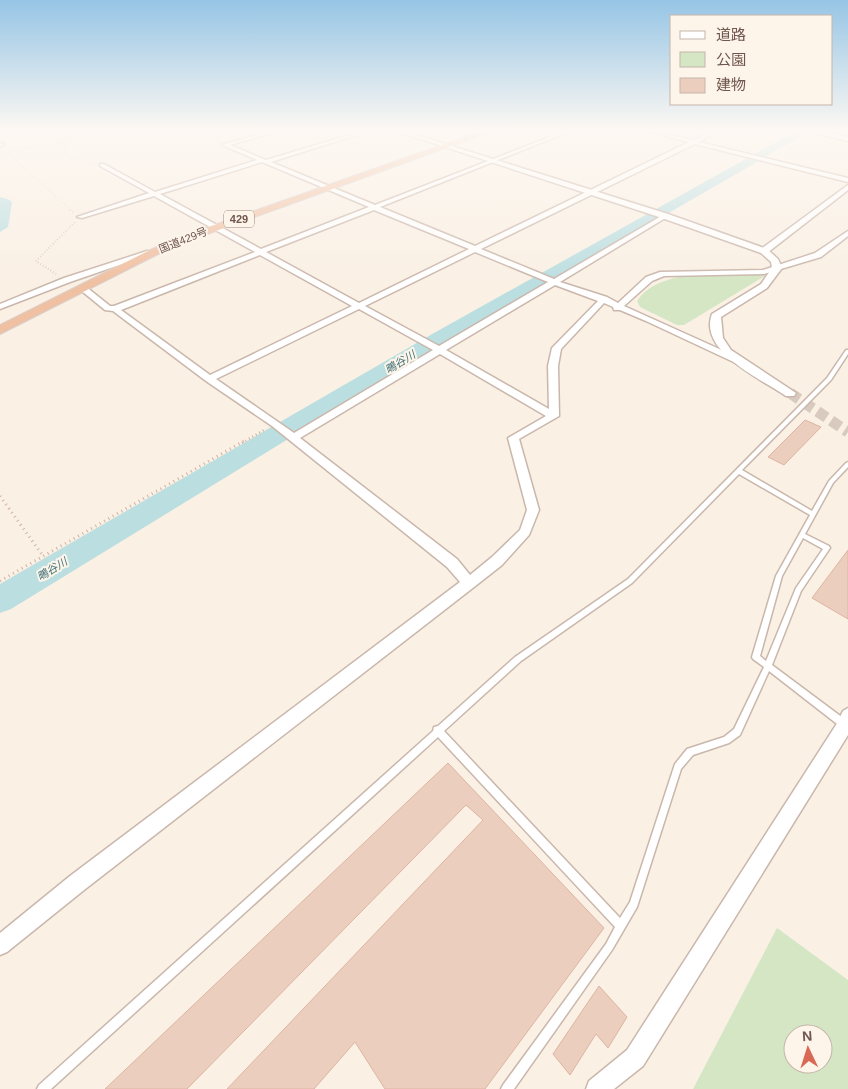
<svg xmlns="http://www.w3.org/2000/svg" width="848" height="1089" font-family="Helvetica,'Noto Sans JP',sans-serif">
<rect width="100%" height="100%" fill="#faf0e4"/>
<!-- green -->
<g fill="#d4e6c4" fill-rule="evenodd">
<path d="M695,273l66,1 4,2 -81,49h-7l-37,-18 -3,-6c14,-20 35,-22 58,-28z"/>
<path d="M777,928l71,52v109h-155zM793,1034h30v30h-30z"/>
</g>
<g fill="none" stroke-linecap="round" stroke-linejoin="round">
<!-- river -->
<g fill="#bbdee1" fill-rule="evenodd">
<path d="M796,131h14l-362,210 -437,268 -11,4v-29l434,-251z"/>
<path d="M0,197l10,3 2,3 -4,24 -8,5z"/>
</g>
</g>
<!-- building -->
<g fill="#eccebf" stroke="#ddb4a1">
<path d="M805,420l16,7 -37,38 -16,-8z"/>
<path d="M848,550v69l-36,-21z"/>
<path d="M448,763l156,165 -119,161h-100l-30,-47 -41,47h-87l256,-269 -17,-15 -279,284h-82z"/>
<path d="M599,986l28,31 -19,31 -12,-14 -26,41 -17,-21z"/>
</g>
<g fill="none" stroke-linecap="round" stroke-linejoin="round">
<!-- tertiary-tunnel -->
<path stroke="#d8cabe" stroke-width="11" stroke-dasharray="11 5.5" stroke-linecap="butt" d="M790,393l58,39"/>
<defs>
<path id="service" d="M846,350h2v4l-17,26 -89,90 70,41 17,-30 17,-18 2,-1v5l-15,16 -28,51 24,12 1,2 -29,43 -29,74 75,56 1,3 -1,3 -3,1 -3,-1 -72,-56 -29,64 -11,8 -36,12 -12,14 -44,138 -25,43 -98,139h-13l2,-4 103,-141 9,-17 -177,-190 -387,352h-14l2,-4 394,-354 1,-4 4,-1 77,-69 113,-78 199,-201zM739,474l71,41 -34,61 -24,81 1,2 11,8 -30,62 -10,8 -37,12 -12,15 -45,138 -10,16 -176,-187 77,-70 111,-78zM803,538l20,11 -27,39 -30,73 -6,-5 22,-80z"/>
<g id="minor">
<path d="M270,131h8l-48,14 36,15 97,-29h6l-98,31 104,43 190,-74h6l-191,76 95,39 214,-104 -42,-11 47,9 20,-9h5l-20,11 149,36v4l-153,-38 -214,105 73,30 109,-64h4v2l-107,65 47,15 11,6 28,-26 14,-5 103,-2 52,-17 33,-22v5l-27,21 -57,17 -100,2 -12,5 -28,25 122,55v4h-6l-94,-44 -26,-11h-6l-1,-3 -9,-4 -43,46 -3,17 1,50 -40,23 20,71 -10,25 -27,30 -28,22 -390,303 -77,62 -7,3v-22l70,-57 390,-294 -13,-15 -175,-141 -66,-45 -93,-70 -8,-1 -27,-22 7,-2 25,20h4l141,-54 -101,-56 -72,22 -5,-1 72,-24 -49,-27v-2h4l51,28 102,-32 -35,-15zM262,162l107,45 -108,42 -101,-55zM374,210l95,39 -110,54 -93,-51zM475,252l73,30 -109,64 -74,-40zM260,255l92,51 -142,69 -89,-65zM555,285l43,16 -46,47 -4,18 1,43 -103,-59zM359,309l74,41 -139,83 -78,-54zM440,354l106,62 -38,22 19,72 -7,20 -28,27 -22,18 -13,-16 -157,-121z"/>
<path d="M805,131h9l34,6v4z"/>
<path d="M0,143l4,1 -4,3z"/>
<path d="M848,185v5l-81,63h-6v-4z"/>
<path d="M147,251l7,2 -84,29 -70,27v-5l64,-26z"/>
<path d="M848,708v27l-205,331 -29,23h-28l3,-8 38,-31 209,-325 7,-14z"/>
</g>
<path id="tertiary" d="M396,131h8l264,83 99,35 11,10 4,9 -15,20 -46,29 2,21 8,12 65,43 -2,3h-8c-25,-17 -88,-45 -74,-82l49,-30 11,-16 -1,-6 -10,-9 -99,-35z"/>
<path id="trunk" d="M482,131h11l-302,109 -35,15 -156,79v-9l148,-74 35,-15z"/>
</defs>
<!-- service casing -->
<use href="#service" stroke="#cab7ac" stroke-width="3"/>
<!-- minor casing -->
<use href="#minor" stroke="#cab7ac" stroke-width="3"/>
<!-- tertiary casing -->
<use href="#tertiary" stroke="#cab7ac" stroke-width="3"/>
<!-- trunk casing -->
<use href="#trunk" stroke="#d7d0cd" stroke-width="2"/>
<!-- path-far3 -->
<g stroke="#d1b1a2" stroke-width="1" stroke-dasharray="0.5 2" stroke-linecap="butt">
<path d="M170,131l46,11"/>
<path d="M6,138l11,-7"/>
<path d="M65,143v14l29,7"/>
<path d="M5,151l67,60"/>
<path d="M7,153l109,-22"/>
</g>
<!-- path-far2 -->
<g stroke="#d1b1a2" stroke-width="2" stroke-dasharray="0.5 2.5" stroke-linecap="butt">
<path d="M70,210l3,2"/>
<path d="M56,274l-20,-13 39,-39"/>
</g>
<!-- path-far1 -->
<path stroke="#d1b1a2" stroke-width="2.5" stroke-dasharray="1 3" stroke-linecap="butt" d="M242,443l22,-13"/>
<!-- path -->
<g stroke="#d1b1a2" stroke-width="3" stroke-dasharray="1 4" stroke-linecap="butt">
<path d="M0,496l43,60"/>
<path d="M0,581l244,-140"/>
</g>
<!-- service -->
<use href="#service" fill="#fff" fill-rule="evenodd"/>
<!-- minor -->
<use href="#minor" fill="#fff" fill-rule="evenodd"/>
<!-- tertiary -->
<use href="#tertiary" fill="#fff" fill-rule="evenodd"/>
<!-- trunk -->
<use href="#trunk" fill="#f0c0a2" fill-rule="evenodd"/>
</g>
<!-- sky -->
<linearGradient id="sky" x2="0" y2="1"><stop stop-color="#96c5e5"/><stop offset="0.46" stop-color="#fdf8f3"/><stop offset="1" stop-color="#fdf8f3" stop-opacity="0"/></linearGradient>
<rect width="848" height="283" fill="url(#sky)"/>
<g text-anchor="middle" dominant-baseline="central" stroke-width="4" stroke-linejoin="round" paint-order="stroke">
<!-- shield labels -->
<rect fill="#fdf4ea" stroke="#9a867c" stroke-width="1" x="224" y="210.5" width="30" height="17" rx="4"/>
<g font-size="11" font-weight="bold" fill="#70574d">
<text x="239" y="219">429</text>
</g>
<!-- far-street labels -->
<g font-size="11" fill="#70574d" stroke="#fdf4ea">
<text transform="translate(183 240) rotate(-22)">国道429号</text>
</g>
<!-- far-water labels -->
<g font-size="11" font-style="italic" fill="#45757b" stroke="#fdf4ea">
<text transform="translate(400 362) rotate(-31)">鴫谷川</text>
<text transform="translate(52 569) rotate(-31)">鴫谷川</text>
</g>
</g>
<!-- legend -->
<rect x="670" y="15" width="162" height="90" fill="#fdf4ea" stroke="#c5b5ab"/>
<rect x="680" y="31" width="25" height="8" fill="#ffffff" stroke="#c5b5ab"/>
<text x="716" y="40" font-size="15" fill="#70574d">道路</text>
<rect x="680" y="52" width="25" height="15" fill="#d4e6c4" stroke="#c5b5ab"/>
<text x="716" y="65" font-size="15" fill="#70574d">公園</text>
<rect x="680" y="78" width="25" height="15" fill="#eccebf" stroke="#c5b5ab"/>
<text x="716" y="90" font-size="15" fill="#70574d">建物</text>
<!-- north arrow -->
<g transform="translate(808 1049) rotate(356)"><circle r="24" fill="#fdf4ea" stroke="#c5b5ab"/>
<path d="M0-4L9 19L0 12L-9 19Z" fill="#d86955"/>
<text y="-8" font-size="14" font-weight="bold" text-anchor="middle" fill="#70574d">N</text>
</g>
</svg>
